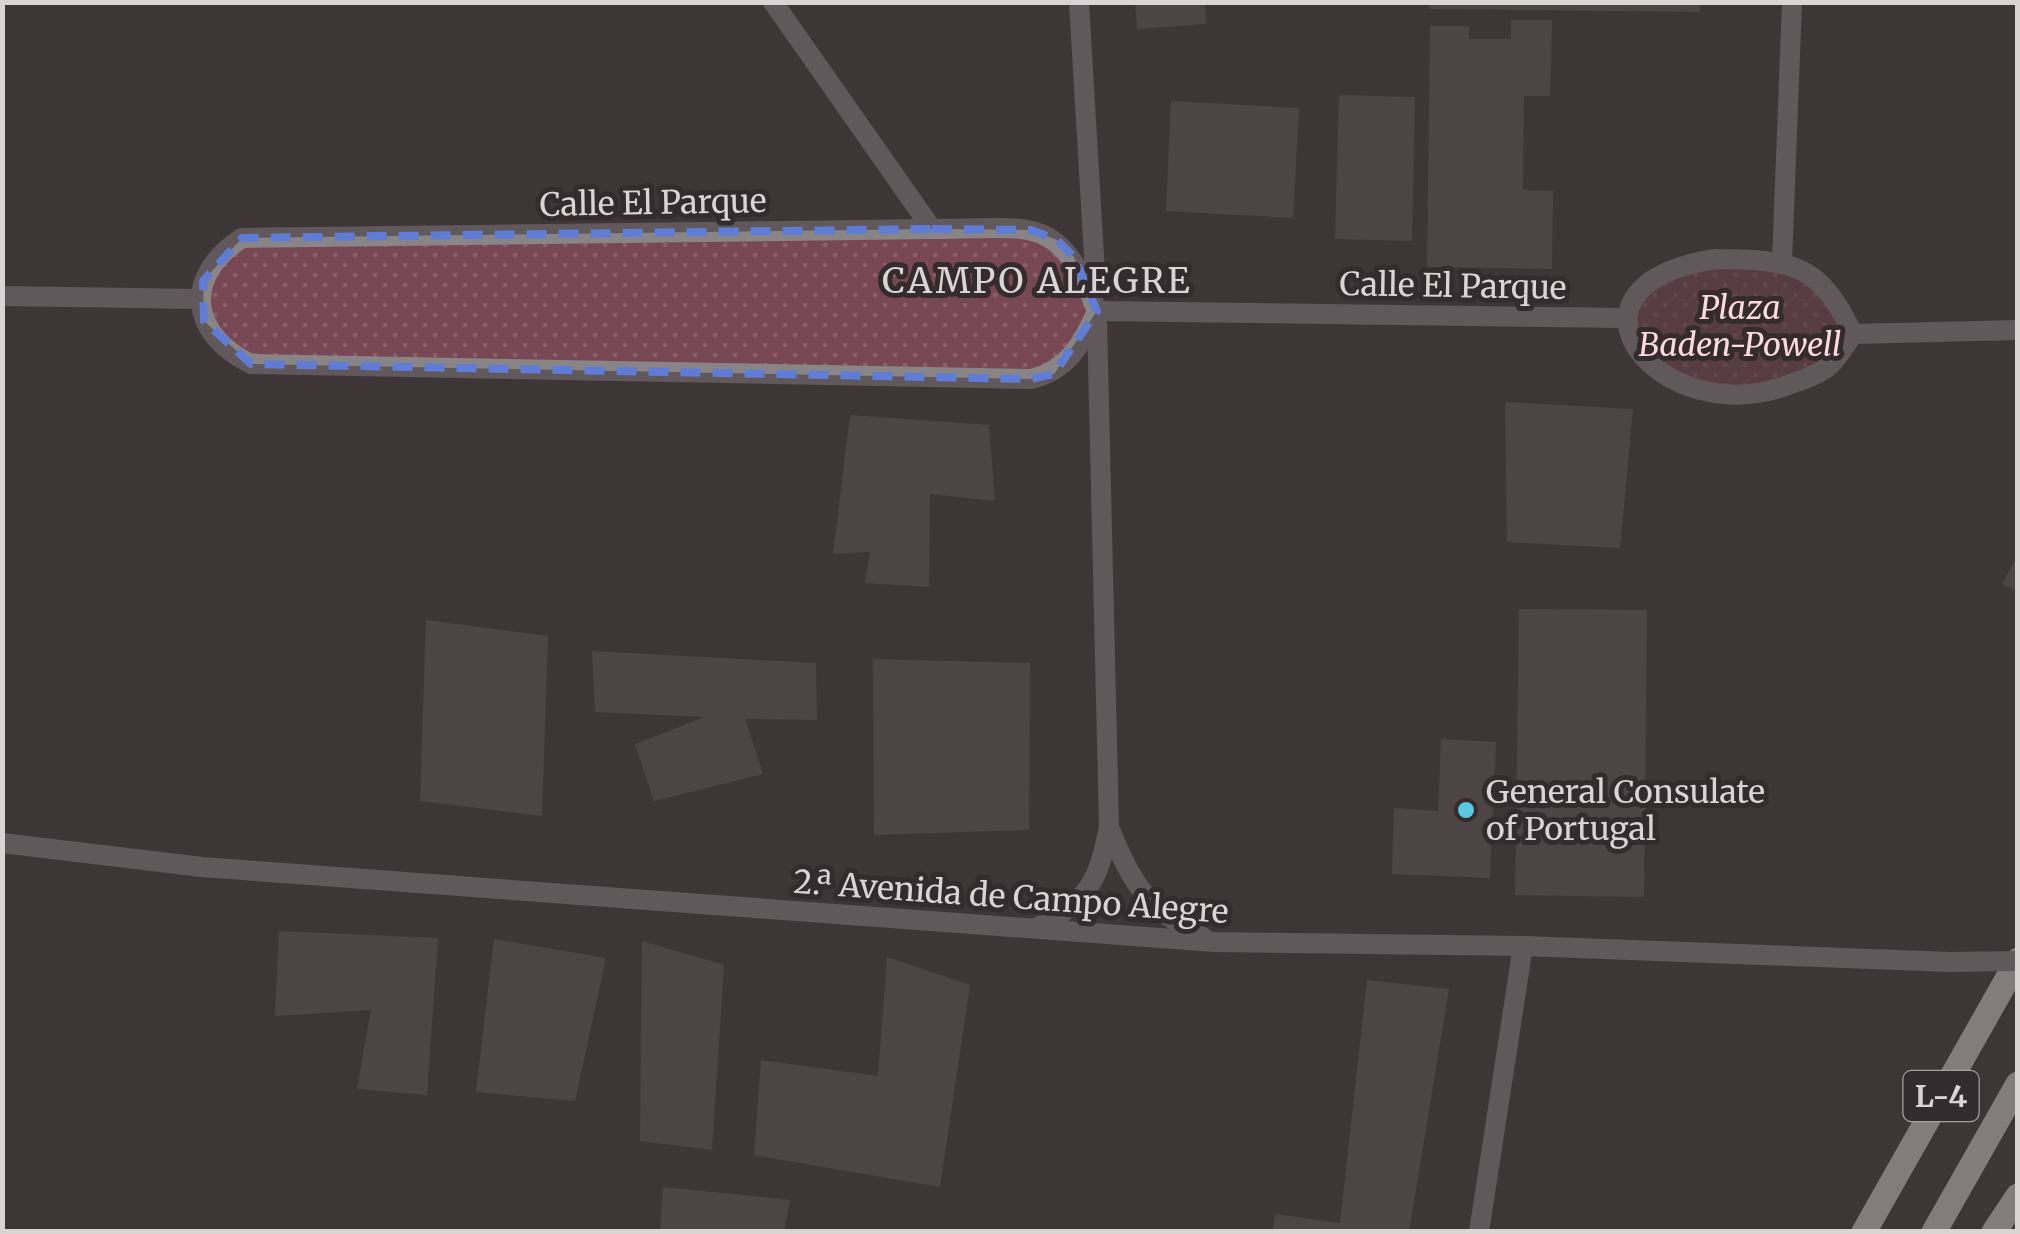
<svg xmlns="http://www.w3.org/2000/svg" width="2020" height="1234" font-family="Merriweather,serif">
<defs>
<pattern id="park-dots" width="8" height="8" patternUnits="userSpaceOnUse" patternTransform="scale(2.5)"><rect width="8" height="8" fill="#774753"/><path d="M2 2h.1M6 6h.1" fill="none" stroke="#8a616b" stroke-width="1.8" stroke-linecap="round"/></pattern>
</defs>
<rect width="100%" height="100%" fill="#3e3537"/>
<!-- park -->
<g fill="url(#park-dots)">
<path d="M932,229l125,11 40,71 -43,63 -803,-10 -33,-25 -15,-58 39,-43z"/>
<path d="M1686,264l113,1 54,69 -24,32 -105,27 -90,-43 -1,-55z"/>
</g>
<!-- building -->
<g fill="#615759">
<path d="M1135,2h70l1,22 -69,5z"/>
<path d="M1429,2h271v10l-271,-3z"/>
<path d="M1511,20h41l-2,76h-26l-1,94 30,1 -1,78 -125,-2 3,-241h39v13h42z"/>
<path d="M1339,95l76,2 -3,144 -77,-2z"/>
<path d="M1171,101l128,7 -6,110 -127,-7z"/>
<path d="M1505,402l128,7 -13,139 -113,-6z"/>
<path d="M850,415l139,10 6,76 -65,-7 -1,93 -64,-4 5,-31 -37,2z"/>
<path d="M2018,555v37l-16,-8z"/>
<path d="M1519,609l128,1 -3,287 -129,-2z"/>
<path d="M426,620l122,16 -6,180 -122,-15z"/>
<path d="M592,651l224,12 1,57 -72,-1 18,55 -109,27 -19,-57 70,-27 -110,-5z"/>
<path d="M873,659l157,4 -1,167 -155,5z"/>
<path d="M1441,739l55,3 -6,136 -98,-4 2,-66 44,3z"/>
<path d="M279,931l159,7 -11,157 -70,-6 14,-79 -96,6z"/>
<path d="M494,939l112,19 -31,143 -99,-9z"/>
<path d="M642,941l82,24 -12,185 -72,-9z"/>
<path d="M887,957l83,28 -30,202 -186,-32 7,-95 117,16z"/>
<path d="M1367,980l82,9 -40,243h-136l2,-18 65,9z"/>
<path d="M663,1187l127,13 -6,32h-124z"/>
</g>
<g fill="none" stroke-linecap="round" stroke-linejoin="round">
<!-- street -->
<g stroke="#898485" stroke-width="20">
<path d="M773,2l159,227"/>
<path d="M1079,2l17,288"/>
<path d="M932,229c97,1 126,-20 165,82 -14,32 -30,60 -66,68l-780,-15c-62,-30 -68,-88 -9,-126z"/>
<path d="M1716,259c76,1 103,3 137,75 -7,10 -14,23 -23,31 -11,10 -28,15 -42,20 -129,48 -247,-100 -72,-126z"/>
<path d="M1782,261l10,-259"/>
<path d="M2,296l197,3"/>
<path d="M1097,311l530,7"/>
<path d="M1853,334l165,-4"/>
<path d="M1109,827c23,57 38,82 94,110"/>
<path d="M2,843l200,24 1012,75 309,4 427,16"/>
<path d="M1036,928c52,-27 62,-45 73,-101l-12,-508"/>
<path d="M1479,1232l44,-286"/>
</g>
<!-- primary -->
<g stroke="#dad0d2" stroke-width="25">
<path d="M1864,1232l154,-272"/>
<path d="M1934,1232l84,-148"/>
<path d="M1994,1232l24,-36"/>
</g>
<!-- street-bridge -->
<path stroke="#898485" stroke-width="20" d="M1950,962l68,-1"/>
</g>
<!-- marked area -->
<path d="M0 0H2020V1234H0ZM932,229l99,1 26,10 17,17 23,54 -43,63 -23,5 -780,-15 -47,-43 -1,-40 39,-43z" fill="#3e3537" fill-opacity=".55" fill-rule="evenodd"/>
<path fill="none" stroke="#5f7dd7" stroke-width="8" stroke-dasharray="20 12" stroke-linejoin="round" d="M932,229l99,1 26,10 17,17 23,54 -43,63 -23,5 -780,-15 -47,-43 -1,-40 39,-43z"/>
<!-- markers -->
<circle fill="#57c9e2" stroke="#332b2d" stroke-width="4" cx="1466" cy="810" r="10"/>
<g text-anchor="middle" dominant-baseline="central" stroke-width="10" stroke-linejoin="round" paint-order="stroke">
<!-- shield labels -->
<rect fill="#332b2d" stroke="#a8a1a3" stroke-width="2.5" x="1903.5" y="1071" width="75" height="50" rx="8"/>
<g font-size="30" font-weight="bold" fill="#dad4d5">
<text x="1941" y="1096">L-4</text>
</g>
<!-- street labels -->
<g font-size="32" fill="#dad4d5" stroke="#332b2d">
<text transform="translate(653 203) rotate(-1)">Calle El Parque</text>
<text transform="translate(1453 286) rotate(1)">Calle El Parque</text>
<text transform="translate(1011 897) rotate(4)">2.ª Avenida de Campo Alegre</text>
</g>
<!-- park labels -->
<g font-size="32" font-style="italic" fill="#fed9e0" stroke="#332b2d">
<text x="1740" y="308">Plaza<tspan x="1740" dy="37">Baden-Powell</tspan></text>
</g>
<!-- poi labels -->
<g font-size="32" fill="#dad4d5" stroke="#332b2d" text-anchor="start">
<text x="1486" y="792">General Consulate<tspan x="1486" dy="37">of Portugal</tspan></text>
</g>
<!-- neighbourhood labels -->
<g font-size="35" letter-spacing="2.5" fill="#dad4d5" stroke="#332b2d">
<text x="1037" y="281">CAMPO ALEGRE</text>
</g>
</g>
<!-- border -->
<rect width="2020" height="1234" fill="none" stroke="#dad4d5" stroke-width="10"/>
</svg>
